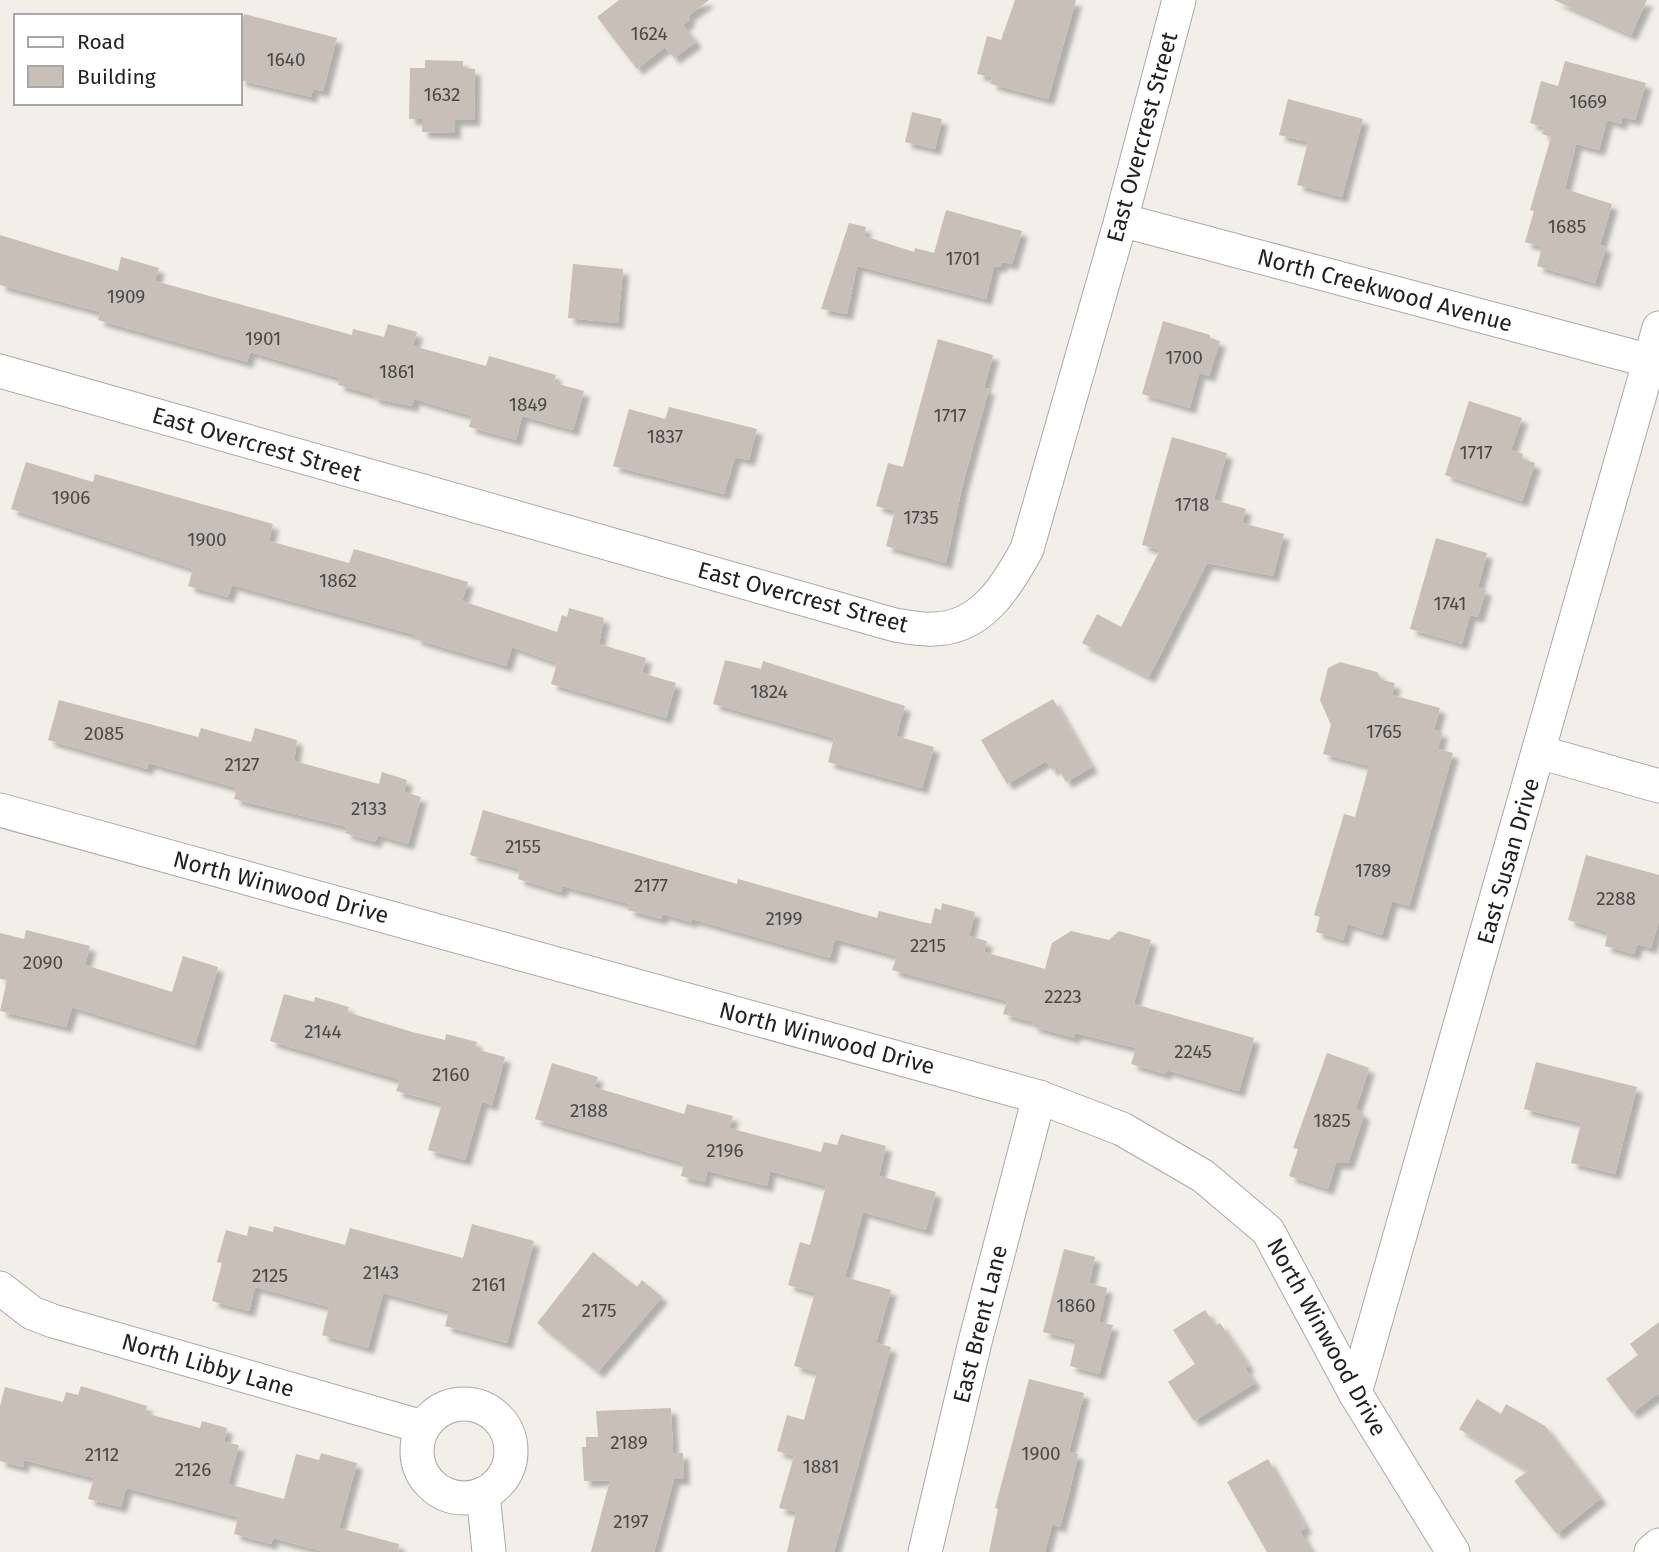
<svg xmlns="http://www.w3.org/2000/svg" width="1659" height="1552" font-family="'Fira Sans',sans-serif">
<defs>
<filter id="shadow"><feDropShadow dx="6" dy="6" stdDeviation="2" flood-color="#0004"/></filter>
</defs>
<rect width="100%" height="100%" fill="#f2efe9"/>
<!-- building -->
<g fill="#c7bfb8" filter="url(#shadow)">
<path d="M619,0h90l-21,16 2,4 -7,5 13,17 -22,16 -9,-11 -28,22 -40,-52z"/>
<path d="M1015,0h61l-28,99 -57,-15 1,-7 -15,-3 10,-38 14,4z"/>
<path d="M1554,0h93l-16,35z"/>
<path d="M244,14l93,24 -14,53 -10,-2 -2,8 -71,-17v-49z"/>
<path d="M425,60l38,1v7l12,1 -1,51h-19v13l-33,-1v-13h-13l1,-51h15z"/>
<path d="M1565,61l81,22 -11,37 -13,-3 -1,7 -14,-4 -8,30 -23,-6 -11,45 47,15 -12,41 6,2 -11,36 -58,-17 5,-19 -17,-5 9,-31 -4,-1 21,-73 -9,-3 2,-7 -14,-4 11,-42 17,5z"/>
<path d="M1288,99l75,20 -21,78 -45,-12 11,-43 -29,-7z"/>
<path d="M912,112l30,7 -7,30 -30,-7z"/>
<path d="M946,210l76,21 -10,33 -10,-2 -2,5 -6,-1 -8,33 -129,-33 -10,48 -26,-5 28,-86 17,4 -2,9 50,16 1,-4 19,5z"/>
<path d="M0,235l118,36 3,-14 38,11 -4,13 197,54 1,-6 31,8 4,-13 29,8 -4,14 73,20 3,-10 67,19 -2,8 30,8 -11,39 -51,-14 -6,24 -47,-13 3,-11 -58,-17 -2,7 -39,-8 1,-3 -36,-10 2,-7 -90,-26 -3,10 -149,-42 2,-8 -100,-27z"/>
<path d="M573,264l50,5 -5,54 -50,-5z"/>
<path d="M1163,321l47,14v3l10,3 -11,35 -10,-3 -9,35 -48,-14z"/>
<path d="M938,339l55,16 -9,33 5,1 -26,94 -17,80 -60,-17 9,-35 -19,-5 12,-43 15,4z"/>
<path d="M1469,401l53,17 -11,32 12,4 -1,5 13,4 -13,38 -77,-26z"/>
<path d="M669,407l88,22 -8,31 -14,-3 -11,37 -111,-28 16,-57 36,10z"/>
<path d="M1172,437l55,16 -13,47 32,9 -4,14 42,11 -11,42 -66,-13 -58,114 -67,-34 15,-29 24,13 39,-77 -18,-5z"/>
<path d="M26,462l67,20 2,-8 178,50 -4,17 80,22 5,-14 114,33 -6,19 95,31 5,-17 5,2 2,-9 35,10 -5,26 47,14 -4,15 34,10 -10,35 -115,-34 6,-21 -45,-16 -6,19 -91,-27 1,-4 -184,-50 -4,12 -40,-11 5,-17 -182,-60z"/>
<path d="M1436,538l51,15 -9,34 8,3 -8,27 -8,-2 -8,29 -52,-15z"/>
<path d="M725,660l36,9 2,-8 142,45 -9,30 38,11 -12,41 -94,-26 6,-24 -121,-34z"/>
<path d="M1340,662l37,10 5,8 13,3 -3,12 48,13 -6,22 8,2 -4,17 15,4 -44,153 -17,-5 -10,34 -34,-11 -5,16 -27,-8 4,-15 -6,-2 30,-101 11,3 14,-51 -46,-12 8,-29 -11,-25 8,-32z"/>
<path d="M1053,699l39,68 -26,15 -9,-15 -5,3 -6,-9 -39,23 -26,-44z"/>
<path d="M59,700l139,37 3,-9 50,14 4,-14 42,12 -3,21 85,23 3,-12 25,8 -3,12 17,5 -13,47 -30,-9 -3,7 -30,-9 2,-6 -113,-28 3,-11 -88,-25 -2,6 -99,-29z"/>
<path d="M483,810l254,74 1,-5 139,39 2,-7 52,13 4,-16 6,2 1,-7 33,9 -6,24 18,5 -3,11 61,17 7,-26 19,-12 38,9 10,-9 32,9 -17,64 120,34 -15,53 -72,-21 -2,4 -34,-10 5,-16 -61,-15 -1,5 -42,-12 1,-4 -30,-8 4,-13 -115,-31 5,-14 -62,-17 -5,19 -138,-39 -1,3 -28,-8 -2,5 -33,-9 2,-6 -67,-18 -2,6 -43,-13 2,-10 -50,-14z"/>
<path d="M1586,855l73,20v45l-8,28 -14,-4 -3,10 -29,-8 3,-14 -40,-12z"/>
<path d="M26,930l64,16 -5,19 87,27 11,-36 35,11 -23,78 -123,-38 -6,20 -66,-16 7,-31 -7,-1v-46l24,6z"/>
<path d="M284,994l30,8 1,-5 34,10 -2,5 65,20 33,8 1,-6 31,8 -2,7 30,8 -13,48 -10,-3 -17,58 -37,-10 14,-47 -46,-12 4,-11 -130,-39z"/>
<path d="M1327,1053l42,15 -13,40 8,7 -16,48h-12l-8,26 -39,-13 9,-27 -5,-1z"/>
<path d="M1536,1062l101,25 -22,87 -44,-11 10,-40 -57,-14z"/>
<path d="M552,1063l46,14 -4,10 90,27 3,-10 46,12 -4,12 92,24 3,-10 13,3 4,-11 45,12 -7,30 57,16 -10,38 -63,-18 -18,65 46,13 -15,53 15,4 -57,205h-47l9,-40 -17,-4 15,-52 -17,-5 10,-36 17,5 13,-48 -23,-6 21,-73 -27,-8 12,-43 10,3 16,-59 -56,-15 -3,15 -60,-15 -2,11 -24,-6 3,-13 -149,-44z"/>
<path d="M472,1224l62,17 -27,102 -62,-17 4,-15 -66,-18 -15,55 -46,-13 7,-28 -74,-20 -6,24 -37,-10 10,-38 -5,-1 9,-32 21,6 2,-10 24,6 1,-6 71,19 5,-17 113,30z"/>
<path d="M1064,1249l31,8 -6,26 18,5 -8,34 14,3 -14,49 -29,-8 6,-26 -33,-8z"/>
<path d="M593,1252l44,35 5,-7 20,17 -64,75 -61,-49z"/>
<path d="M1205,1310l11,16 4,-3 29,43 -4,2 10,15 -61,38 -26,-39 27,-18 -22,-34z"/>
<path d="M1659,1322v71l-27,20 -26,-34 32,-24 -8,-11z"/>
<path d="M1029,1379l55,14 -15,59 9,2 -8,36 -10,37 -8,-3 -7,28h-56l9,-43 -3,-1z"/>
<path d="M81,1386l66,20 -2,7 55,15 2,-7 25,7 -3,14 15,3 -11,39 56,15 12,-45 23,6 2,-7 36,10 -18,65 60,16 -1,8h-73l-52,-14 -2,6 -37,-10 4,-17 -112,-29 -5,19 -33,-8 6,-21 -70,-18 -1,7 -23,-6v-55l5,-19 58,15 3,-10 12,3z"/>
<path d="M1477,1399l24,15 5,-10 39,22 56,72 -44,36 -43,-53 14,-10 -69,-42z"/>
<path d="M671,1408l2,45h10l1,26h-10l-20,73h-63l19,-72 -26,1 -2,-34h4v-10h12l-2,-26z"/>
<path d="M1268,1459l38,69 -6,3 12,21h-45l-40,-70z"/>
</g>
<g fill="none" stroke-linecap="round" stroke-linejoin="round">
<defs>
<g id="minor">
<path d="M1121,220l529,141"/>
<path d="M0,371l895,254c12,2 25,5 38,4 48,0 74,-43 94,-80l94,-329 58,-220"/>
<path d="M1539,752l120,34"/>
<path d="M0,810l1039,287 83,32 81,47 65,55 87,162 98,159"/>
<path d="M0,1288l32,25 21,8 370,106"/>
<path d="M1355,1393l304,-1065"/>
<circle cx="464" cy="1451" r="47"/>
<path d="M483,1494l6,58"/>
<path d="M925,1552l50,-210 64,-245"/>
<path d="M1651,1552l8,-7"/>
</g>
</defs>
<!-- minor casing -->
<use href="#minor" stroke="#a9a9a9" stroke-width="35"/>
<!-- minor -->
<use href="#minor" stroke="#fff" stroke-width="33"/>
</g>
<g text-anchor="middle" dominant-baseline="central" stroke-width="5" stroke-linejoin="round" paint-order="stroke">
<!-- number labels -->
<g font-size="19" fill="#4b4948">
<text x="649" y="33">1624</text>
<text x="286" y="59">1640</text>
<text x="442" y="94">1632</text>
<text x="1588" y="101">1669</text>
<text x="1567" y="226">1685</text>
<text x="963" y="258">1701</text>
<text x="126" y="296">1909</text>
<text x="263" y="338">1901</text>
<text x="1184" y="357">1700</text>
<text x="397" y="371">1861</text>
<text x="528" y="404">1849</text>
<text x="950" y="415">1717</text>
<text x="665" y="436">1837</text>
<text x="1476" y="452">1717</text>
<text x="71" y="497">1906</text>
<text x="1192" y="504">1718</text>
<text x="921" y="517">1735</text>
<text x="207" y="539">1900</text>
<text x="338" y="580">1862</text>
<text x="1450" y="603">1741</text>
<text x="769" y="691">1824</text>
<text x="1384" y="731">1765</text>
<text x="104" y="733">2085</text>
<text x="242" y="764">2127</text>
<text x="369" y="808">2133</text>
<text x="523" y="846">2155</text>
<text x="1373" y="870">1789</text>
<text x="651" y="885">2177</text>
<text x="1616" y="898">2288</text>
<text x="784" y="918">2199</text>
<text x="928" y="945">2215</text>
<text x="43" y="962">2090</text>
<text x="1063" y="996">2223</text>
<text x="323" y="1031">2144</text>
<text x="1193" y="1051">2245</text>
<text x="451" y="1074">2160</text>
<text x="589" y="1110">2188</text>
<text x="1332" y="1120">1825</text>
<text x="725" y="1150">2196</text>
<text x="381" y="1272">2143</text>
<text x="270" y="1275">2125</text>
<text x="489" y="1284">2161</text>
<text x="1076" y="1305">1860</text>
<text x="599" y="1310">2175</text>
<text x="629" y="1442">2189</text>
<text x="1041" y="1453">1900</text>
<text x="102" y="1454">2112</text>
<text x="821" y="1466">1881</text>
<text x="193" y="1469">2126</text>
<text x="631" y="1521">2197</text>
</g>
<!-- street labels -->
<g font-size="23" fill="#222" stroke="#fff">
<text transform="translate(1142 137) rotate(-75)">East Overcrest Street</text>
<text transform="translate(1385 290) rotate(15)">North Creekwood Avenue</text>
<text transform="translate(257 444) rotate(16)">East Overcrest Street</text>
<text transform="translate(803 597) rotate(15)">East Overcrest Street</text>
<text transform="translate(1508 861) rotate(-74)">East Susan Drive</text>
<text transform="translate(281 887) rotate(15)">North Winwood Drive</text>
<text transform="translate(827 1038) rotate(15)">North Winwood Drive</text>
<text transform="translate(980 1324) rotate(-76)">East Brent Lane</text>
<text transform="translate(1327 1337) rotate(61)">North Winwood Drive</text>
<text transform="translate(208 1365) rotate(16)">North Libby Lane</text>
</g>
</g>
<!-- legend -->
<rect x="14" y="14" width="228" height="91" fill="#ffffff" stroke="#a7a7a7" stroke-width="2"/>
<rect x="28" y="37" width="35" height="10" fill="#ffffff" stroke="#a7a7a7" stroke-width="2"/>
<text x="77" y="49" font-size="21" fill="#222222">Road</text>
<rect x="28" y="66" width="35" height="21" fill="#c7bfb8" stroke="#a7a7a7" stroke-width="2"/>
<text x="77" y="84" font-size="21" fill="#222222">Building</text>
</svg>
